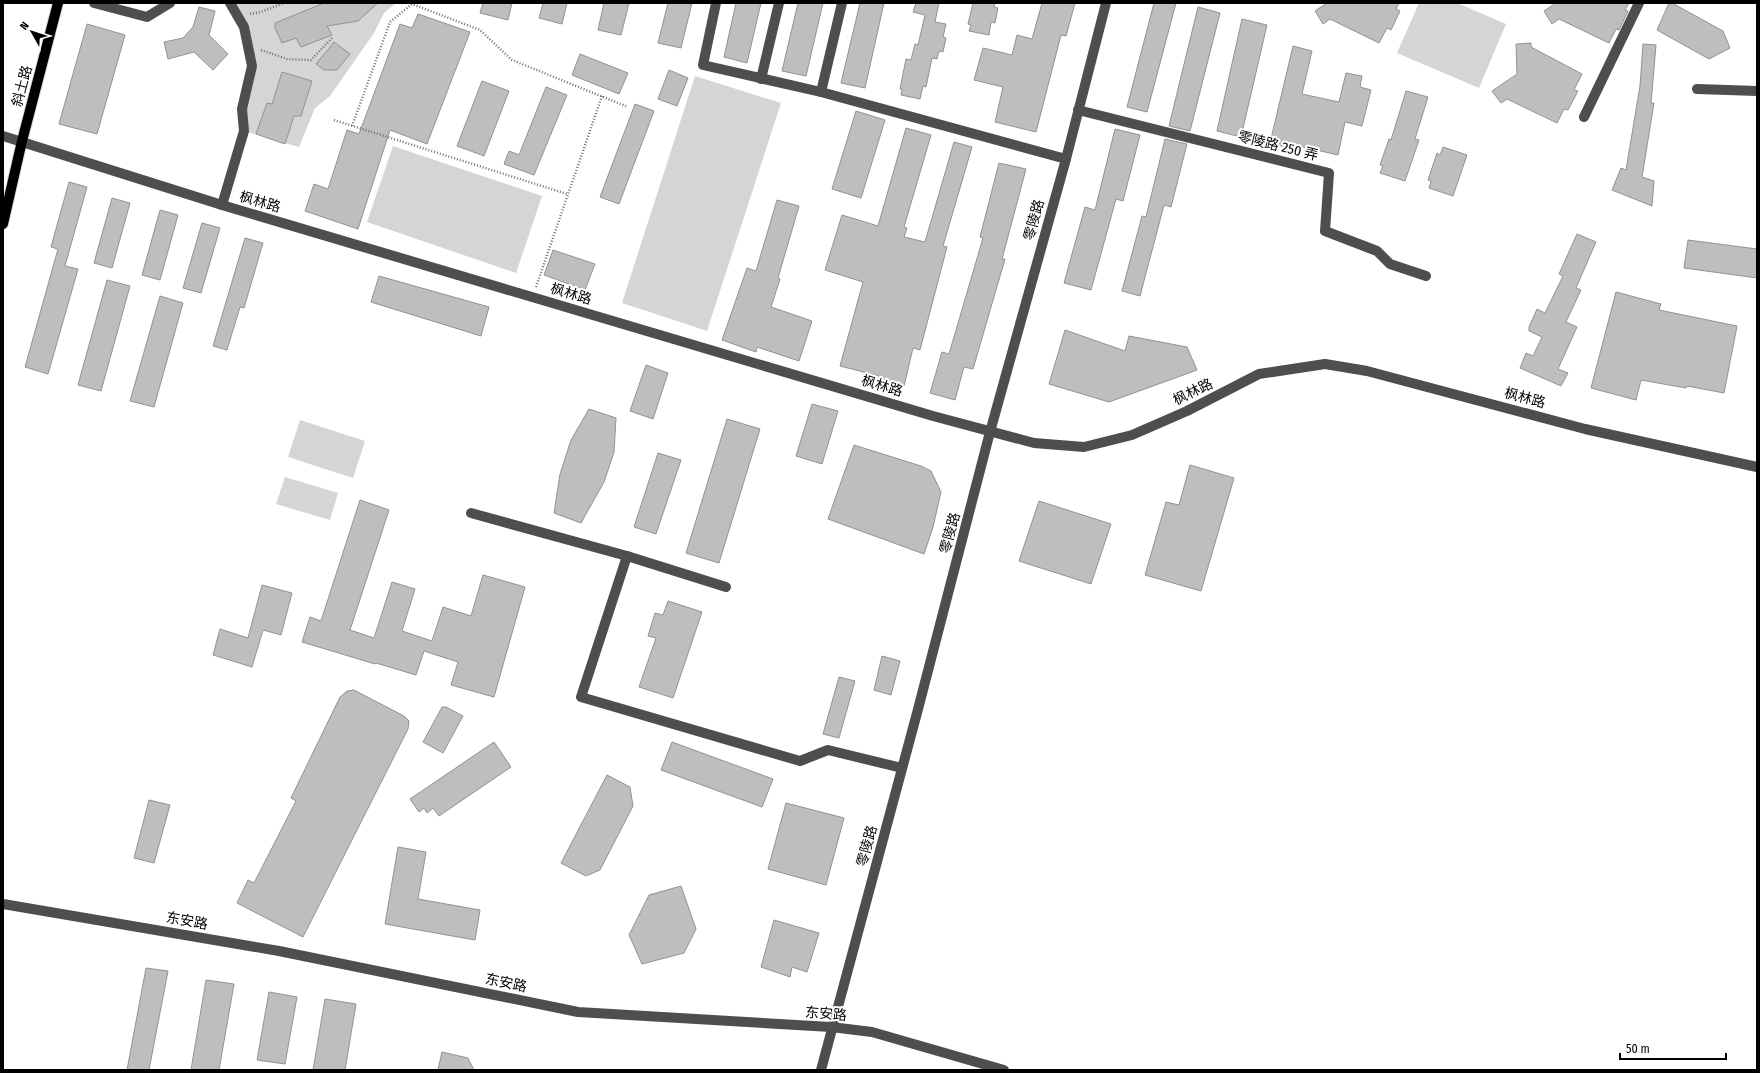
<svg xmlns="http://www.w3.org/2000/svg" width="1760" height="1073" font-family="'Fira Sans Condensed','Noto Sans SC',sans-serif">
<rect width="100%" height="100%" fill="#fff"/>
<!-- green -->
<g fill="#d5d5d5">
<path d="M230,3h166l-12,10 -10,20 -44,63 -15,12 -16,39 -55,-16 8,-65 -8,-39z"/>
<path d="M1419,3h38l49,21 -27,64 -82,-35z"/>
<path d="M695,76l86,27 -74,228 -85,-28z"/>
<path d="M393,146l149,50 -26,77 -149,-51z"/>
<path d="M300,420l65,21 -12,37 -65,-21z"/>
<path d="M285,477l53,16 -8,27 -54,-16z"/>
</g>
<!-- building -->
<g fill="#bebebe" stroke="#929292">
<path d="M324,3h54l-20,18 -31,5 5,9 -31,12 -5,-9 -14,5 -7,-15v-5z"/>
<path d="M483,3h29l-4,17 -28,-7z"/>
<path d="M543,3h24l-5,21 -23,-6z"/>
<path d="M604,3h25l-8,32 -23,-5z"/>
<path d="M668,3h24l-11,45 -23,-5z"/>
<path d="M736,3h25l-14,60 -23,-6z"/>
<path d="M798,3h25l-17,73 -24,-5z"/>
<path d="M860,3h24l-19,85 -24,-5z"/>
<path d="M916,3h23l-4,19 11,2 -3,13 3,1 -3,14 -4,-1 -2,8 -5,-1 -6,29 -3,-1 -3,13 -19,-4 1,-6h-2l6,-30 5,1 4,-16 3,1 7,-30 -12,-3z"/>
<path d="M973,3h22l-1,4 4,1 -3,15 -4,-1 -2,13 -20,-4 2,-6 -3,-1z"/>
<path d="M1042,3h33l-9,33 -5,-1 -25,97 -41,-10 8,-35 -29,-7 9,-32 29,7 5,-20 15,4z"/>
<path d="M1154,3h22l-29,109 -20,-5z"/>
<path d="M1327,3h72l-3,6 4,2 -9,19 -4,-2 -8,15 -49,-24 -7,5 -8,-13z"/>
<path d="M1556,3h73l-4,7 3,1 -9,19 -3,-1 -7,14 -50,-24 -7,5 -8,-13z"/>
<path d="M1669,3h3l51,28 7,17 -21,11 -52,-29z"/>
<path d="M199,7l16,4 -6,24 19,19 -15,16 -19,-18 -26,7 -4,-17 19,-4 10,-11z"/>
<path d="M1198,7l22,6 -30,118 -21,-5z"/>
<path d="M418,14l52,18 -43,112 -37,-14 -32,99 -53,-18 9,-27 14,5 19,-59 12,4 41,-110 12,4z"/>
<path d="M1242,19l25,6 -26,112 -24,-6z"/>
<path d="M87,24l38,11 -28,99 -38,-10z"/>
<path d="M334,42l16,12 -13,16h-13l-8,-6z"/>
<path d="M1531,43v4l51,27 -8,16 4,1 -10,19 -4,-1 -7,14 -50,-24 -6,4 -9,-12 25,-17 -1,-30z"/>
<path d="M1643,44l13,1 -5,58h3l-12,74 12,4 -2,25 -40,-16 9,-22 5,2 14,-84z"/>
<path d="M1293,46l19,5 -10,43 37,8 7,-29 16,3 -2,11 11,3 -9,36 -17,-4 -7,33 -48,-11 -1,4 -19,-5z"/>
<path d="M580,54l48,19 -9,21 -47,-19z"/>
<path d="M669,70l19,8 -11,28 -19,-7z"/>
<path d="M282,72l30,9 -11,35h-7l-9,28 -29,-10 11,-31 5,1z"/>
<path d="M482,81l27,10 -25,65 -27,-10z"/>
<path d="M546,87l21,8 -33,80 -30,-11 5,-13 10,4z"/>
<path d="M1406,91l22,6 -13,42 4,1 -14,41 -25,-8 3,-7 -3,-1 9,-26 2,1z"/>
<path d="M635,104l19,7 -35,93 -19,-7z"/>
<path d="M856,111l29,9 -24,78 -29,-9z"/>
<path d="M906,128l25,7 -27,92 3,1 -3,9 21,5 29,-100 18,5 -29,99 4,1 -27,103 -7,-2 -9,38 -25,-6v-4l-39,-10 23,-84 -38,-12 17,-55 36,11z"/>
<path d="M1115,129l25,6 -17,66 -7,-2 -25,91 -27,-7 21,-76 10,3z"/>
<path d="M1165,139l22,5 -16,63 -7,-2 -24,91 -18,-5 20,-75 4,1z"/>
<path d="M1443,147l24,8 -14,41 -24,-8 2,-7 -3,-1 9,-27 3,2z"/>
<path d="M999,163l27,6 -24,90h3l-32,110 -9,-2 -9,33 -25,-7 12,-41 7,2 34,-116 -3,-1z"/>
<path d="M69,182l18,5 -22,79 13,3 -30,105 -23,-7 33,-118 -7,-2z"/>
<path d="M112,198l18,5 -18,65 -18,-5z"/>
<path d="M777,200l22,6 -21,72 2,1 -9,28 41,14 -13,40 -42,-14 -1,5 -34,-12 25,-72 9,3z"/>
<path d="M160,210l18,5 -18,65 -18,-5z"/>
<path d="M202,223l18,5 -19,65 -18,-5z"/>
<path d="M1577,234l19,8 -20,46 5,2 -15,32 11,5 -19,42 10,4 -7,13 -41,-18 6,-15 7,3 9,-19 -13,-6v-4l8,-18 8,4 18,-37 -4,-2z"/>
<path d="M245,238l18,5 -19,65 -4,-1 -13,43 -14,-4z"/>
<path d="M1688,240l69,9v29l-73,-10z"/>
<path d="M553,250l42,14 -10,26 -41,-15z"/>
<path d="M379,276l110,31 -8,29 -110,-34z"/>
<path d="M107,280l23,6 -29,105 -23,-6z"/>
<path d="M1616,292l45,12 -2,6 78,16 -13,67 -37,-7 -1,2 -45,-8 -5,20 -45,-12z"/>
<path d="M160,296l23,7 -29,104 -24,-6z"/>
<path d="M1065,330l60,21 4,-15 58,11 10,23 -88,32 -60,-18z"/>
<path d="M646,365l22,8 -15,46 -23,-8z"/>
<path d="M812,404l26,7 -16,53 -26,-8z"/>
<path d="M589,409l27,9 -2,34 -10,30 -23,41 -27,-10 6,-39 11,-34z"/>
<path d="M727,419l33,10 -41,134 -33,-10z"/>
<path d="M854,445l67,21 10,5 10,21 -8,35 -9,27 -96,-35z"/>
<path d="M658,453l23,7 -25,74 -22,-7z"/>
<path d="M1190,465l44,13 -33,113 -56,-16 21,-73 13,3z"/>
<path d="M360,500l29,10 -39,120 24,8 18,-56 23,7 -13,42 30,10 11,-34 28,9 12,-41 42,12 -31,110 -43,-12 7,-23 -34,-11 -8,24 -40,-12 -1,1 -73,-22 8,-25 11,4z"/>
<path d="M1039,501l72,23 -20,60 -72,-23z"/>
<path d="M262,585l30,8 -11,42 -18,-5 -11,37 -39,-12 7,-26 28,9z"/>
<path d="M668,601l34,11 -29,86 -34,-11 17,-49 -8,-2 7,-23 8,2z"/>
<path d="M882,656l18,5 -9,34 -17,-5z"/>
<path d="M839,677l16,4 -16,57 -16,-4z"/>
<path d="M354,690l50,26 5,5 -1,8 -105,208 -66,-34 11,-23 6,3 42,-82 -5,-3 49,-101 7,-6z"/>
<path d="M442,707h4l17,9 -20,37 -20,-11z"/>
<path d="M494,742l17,25 -72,49 -6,-8 -6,5 -3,-5 -5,4 -9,-13z"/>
<path d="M672,742l101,37 -11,28 -101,-37z"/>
<path d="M607,775l23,12 3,19 -33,64 -14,6 -25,-13z"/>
<path d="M149,800l21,5 -16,58 -20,-5z"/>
<path d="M786,803l58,15 -18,67 -58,-16z"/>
<path d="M398,847l28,5 -8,47 62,11 -5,30 -90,-16z"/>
<path d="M681,886l15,43 -12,24 -42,11 -13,-29 20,-40z"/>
<path d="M774,920l45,13 -12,39 -15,-5 -2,10 -29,-10z"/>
<path d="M146,968l22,3 -19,99h-22z"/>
<path d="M206,980l28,4 -15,86h-28z"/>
<path d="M269,992l28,5 -12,67 -28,-4z"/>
<path d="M325,999l31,5 -11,66h-32z"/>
<path d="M442,1052l26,6 6,12h-36z"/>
</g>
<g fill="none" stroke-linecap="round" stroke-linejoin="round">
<defs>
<path id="major" d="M3,224l19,-83 36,-138"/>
</defs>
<!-- major casing -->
<use href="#major" stroke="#dbdbdb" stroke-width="12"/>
<!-- path -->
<g stroke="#707070" stroke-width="2.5" stroke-dasharray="1 2" stroke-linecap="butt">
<path d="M250,14l11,-2 23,-9"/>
<path d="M261,50l26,9 24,1 21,-22"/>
<path d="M334,120l233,74"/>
<path d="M352,126l38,-104 22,-18 68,26 32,30 116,47"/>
<path d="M536,287l66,-191"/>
</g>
<!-- minor -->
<g stroke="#4e4e4e" stroke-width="10">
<path d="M94,3l53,14 23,-14"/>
<path d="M716,3l-13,62 118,27 245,67"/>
<path d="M761,79l18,-76"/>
<path d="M1697,89l60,2"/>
<path d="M821,92l21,-89"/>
<path d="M1078,110l251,63 -4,58 52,20 13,13 36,12"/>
<path d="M1584,117l55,-114"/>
<path d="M3,136l219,69 711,211 101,27 50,4 48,-12 55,-24 72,-37 66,-10 42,7 218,58 172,38"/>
<path d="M222,205l22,-74 -2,-22 10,-43 -8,-39 -14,-24"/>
<path d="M471,513l156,43 -46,141 219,64 28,-11 74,18"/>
<path d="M627,556l99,31"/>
<path d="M3,904l276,47 299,61 253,15 41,5 132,38"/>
<path d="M821,1070l96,-357 73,-281 76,-273 40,-156"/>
</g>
<!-- major -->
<use href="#major" stroke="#000" stroke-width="10"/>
</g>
<g text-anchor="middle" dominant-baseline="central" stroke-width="4" stroke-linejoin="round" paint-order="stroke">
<!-- street labels -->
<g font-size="14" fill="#000" stroke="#fff">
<text transform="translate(22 86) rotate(-75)">斜土路</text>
<text transform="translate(1278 146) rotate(14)">零陵路 250 弄</text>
<text transform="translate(260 202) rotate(16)">枫林路</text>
<text transform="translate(1034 220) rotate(-75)">零陵路</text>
<text transform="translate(571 294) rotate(17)">枫林路</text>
<text transform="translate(882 386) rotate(17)">枫林路</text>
<text transform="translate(1193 392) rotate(-26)">枫林路</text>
<text transform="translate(1525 398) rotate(15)">枫林路</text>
<text transform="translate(950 533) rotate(-75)">零陵路</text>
<text transform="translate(867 846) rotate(-75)">零陵路</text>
<text transform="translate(187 921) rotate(10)">东安路</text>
<text transform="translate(506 983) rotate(12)">东安路</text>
<text transform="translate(826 1014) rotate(5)">东安路</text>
</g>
</g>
<!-- border -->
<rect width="1760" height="1073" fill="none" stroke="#000000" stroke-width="8"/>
<!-- north arrow -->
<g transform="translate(32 32) rotate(309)" stroke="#ffffff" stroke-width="3" paint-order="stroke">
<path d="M0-3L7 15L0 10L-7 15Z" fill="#000000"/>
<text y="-6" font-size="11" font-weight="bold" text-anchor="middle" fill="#000000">N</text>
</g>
<!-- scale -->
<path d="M1620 1053v6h106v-6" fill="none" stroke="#000000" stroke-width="2"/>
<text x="1626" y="1053" font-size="12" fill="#000000" stroke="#ffffff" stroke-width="3" paint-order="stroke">50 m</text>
</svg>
